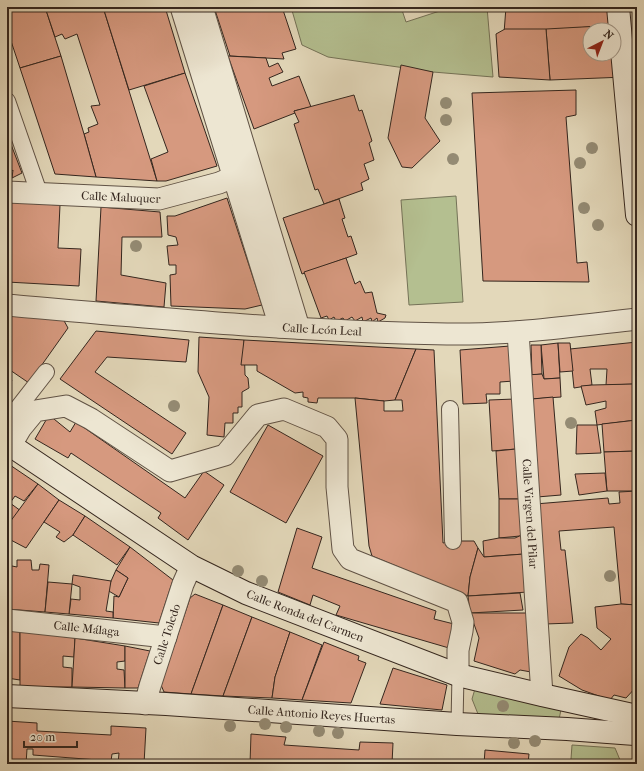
<svg xmlns="http://www.w3.org/2000/svg" width="644" height="771" font-family="'IM FELL French Canon',serif">
<rect width="100%" height="100%" fill="#e3d8ba"/>
<filter id="stains"><feTurbulence type="fractalNoise" baseFrequency=".005" numOctaves="4"/><feColorMatrix values="0 0 0 0 .2 0 0 0 0 .09 0 0 0 0 .02 0 0 0 .5 -.17"/></filter>
<radialGradient id="worn" r=".72"><stop offset=".6" stop-color="#630" stop-opacity="0"/><stop offset="1" stop-color="#630" stop-opacity=".3"/></radialGradient>
<!-- green -->
<g fill="#b4bf90" stroke="#747257">
<path d="M291,7h110l5,15 46,-15h35l6,70 -60,-5 -105,-15 -26,-12z"/>
<path d="M632,7h5v59z"/>
<path d="M456,196l7,106 -54,3 -8,-105z"/>
<path d="M477,682l85,22 -4,21 -80,-11 -6,-15z"/>
<path d="M572,745l43,3 5,12 -6,4h-42l-1,-5z"/>
</g>
<!-- building -->
<g fill="#d6997f" stroke="#34261e" fill-rule="evenodd">
<path d="M7,7h38l16,49 -41,12 -13,-39z"/>
<path d="M45,7h58l54,174 -61,-4 -12,-43 5,-2 -1,-4 10,-4 -7,-18 9,-1 -23,-71 -12,5 -3,-5 -7,3z"/>
<path d="M103,7h62l20,66 -56,17z"/>
<path d="M214,7h68l14,42 -14,4 2,6 -54,-3z"/>
<path d="M506,7h110l2,18 -114,8z"/>
<path d="M618,25l7,52 -75,3 -4,-51zM590,30h24v24h-24z"/>
<path d="M505,29h41l4,51 -51,-3 -3,-43z"/>
<path d="M61,56l23,78 12,43 -41,-3 -35,-106z"/>
<path d="M228,56l38,2 3,9 9,-4 5,9 -14,6 3,8 27,-10 12,31 -17,4 1,2 -41,16z"/>
<path d="M401,65l32,7 -8,46 15,23 -28,27 -10,-1 -14,-29z"/>
<path d="M185,73l32,93 -51,15h-9l-6,-22 17,-7 -24,-66z"/>
<path d="M576,90v25l-10,2 11,146 10,-1 2,20 -106,-1 -11,-188z"/>
<path d="M354,95l5,16 3,-1 10,31 -3,2 5,17 -10,4 5,15 -8,4 2,7 -39,14 -6,-15 -3,1 -21,-66 5,-2 -5,-11z"/>
<path d="M7,134l15,39 -10,5 1,-8 -6,5z"/>
<path d="M227,198l35,107 -17,4 -74,-3 -1,-31 6,-1v-9h-7l-2,-19 11,-1 -2,-8 -8,-2 -1,-19h8z"/>
<path d="M339,199l6,19 -3,1 6,18 3,-1 6,18 -55,20 -19,-56z"/>
<path d="M7,202l53,3 -2,43 23,1 -2,37 -72,-4z"/>
<path d="M101,207l59,5 2,25h-40l-1,38 45,8 -2,24 -68,-6z"/>
<path d="M346,258l9,26 5,-3 5,12 7,-1 5,21 9,2 -1,3 -7,4 -1,-4 -5,4 -1,-4 -8,4 -1,-5 -7,4 -3,-4 -7,4 -2,-3 -7,3 -2,-4 -5,3 -2,-4 -6,2 -17,-46z"/>
<path d="M7,313l55,4 6,11 -39,55 -22,-15v-17l2,-3 -2,-1z"/>
<path d="M96,331l93,9 -3,22 -79,-5 -12,15 91,61 -14,21 -112,-75z"/>
<path d="M199,337l45,3 1,35 3,3 1,10 -7,4v15h-4v6h-5v10h-8l-1,14 -17,-2 2,-38 -11,-25z"/>
<path d="M244,340l172,9 -21,51 -11,1 -29,-3h-37l-1,5 -9,-1v-4l-5,-1v-5l-8,1 -38,-22v-6h-16z"/>
<path d="M637,342v42l-31,1 1,-16h-17l2,16 -18,3 -4,-39z"/>
<path d="M558,343l2,35 -16,1 -3,-34z"/>
<path d="M558,343h12l3,28 -13,1z"/>
<path d="M531,345h10l1,29 -10,1z"/>
<path d="M510,346l4,35 -14,1v12h-14l1,9 -24,1 -3,-54z"/>
<path d="M416,349l18,1 9,193 10,-2h21l4,7 -8,29 -2,19 -96,-40 -3,-10 -14,-148 29,3v10h19l-1,-11h-7z"/>
<path d="M542,374l2,5 16,-1 1,19 -29,2 -6,-24z"/>
<path d="M7,377l5,3 -5,8z"/>
<path d="M633,384l3,36 -39,5 -2,-14 11,-3v-7l-20,4 -5,-19 11,-1z"/>
<path d="M553,397l8,98 -24,2 -5,-98z"/>
<path d="M515,399l1,50 -24,2 -3,-51z"/>
<path d="M49,415l21,17 6,-10 109,76 19,-27 20,14 -36,55 -30,-22 3,-5 -90,-60 -3,5 -33,-19z"/>
<path d="M637,420v31l-33,1 -2,-28z"/>
<path d="M268,425l55,31 -37,67 -56,-31z"/>
<path d="M577,425h20l4,28 -25,1z"/>
<path d="M516,449l5,50h-22l-3,-48z"/>
<path d="M637,451v40h-30l-3,-39z"/>
<path d="M7,463l31,21 -14,17 -9,-5 -5,7 11,8 -14,16z"/>
<path d="M605,473l2,18 -28,4 -4,-21z"/>
<path d="M38,484l21,16 -33,48 -19,-10v-12z"/>
<path d="M637,491v114l-16,-1 -7,-77 -55,4 2,19h4l8,73 -28,1 -10,-120 73,-6 1,6 11,-1 -1,-11z"/>
<path d="M499,499h22l3,39 -4,-2 -21,2z"/>
<path d="M59,500l26,16 -12,19 -9,7 -8,-5 4,-5 -16,-10z"/>
<path d="M85,516l45,31 -13,18 -44,-30z"/>
<path d="M297,528l25,9 -10,31 124,43 -2,8 24,6 -9,23 -113,-33 4,-9 -27,-11 -3,10 -32,-13z"/>
<path d="M524,534v20l-40,3 -1,-16 16,-3h16z"/>
<path d="M130,547l43,33 -14,43 -46,-5 1,-22 5,1 9,-19 -12,-8z"/>
<path d="M478,548l6,9 40,-3 4,38 -60,4 2,-19z"/>
<path d="M17,560h14l1,10h7l1,-6 9,1 -4,47 -38,-3v-44l10,2z"/>
<path d="M116,570l12,8 -9,19 -12,-7z"/>
<path d="M73,575l38,6 -5,30 7,1v6l-44,-4 2,-15 9,1v-13l-8,-3z"/>
<path d="M48,582l24,2 -3,30 -24,-2z"/>
<path d="M520,593l3,17 -53,3 -2,-17z"/>
<path d="M195,594l28,11 -32,89 -27,-2 -3,-7 29,-87z"/>
<path d="M621,604l16,1v81l-11,12 -12,-3 -4,5 -28,-10 -23,-14 10,-29 12,-13 7,4 13,12 10,-11 -14,-11 -2,-21z"/>
<path d="M223,605l29,12 -29,79 -32,-2z"/>
<path d="M470,613h57l4,59 -11,-2 -5,4 -41,-13 5,-23z"/>
<path d="M252,617l38,15 -15,45 -3,21 -49,-2z"/>
<path d="M7,631h13v49l-13,-2z"/>
<path d="M20,631l55,7 -1,19 -11,-1v11l9,1v19h-52z"/>
<path d="M290,632l32,13 -20,55 -30,-2 3,-21z"/>
<path d="M75,638l50,8v15l-8,1v7l7,1 1,18 -53,-1z"/>
<path d="M324,642l35,14 -1,4 8,3 -15,40 -49,-3z"/>
<path d="M125,646l25,5 -12,37h-13z"/>
<path d="M393,668l54,17 -5,25 -62,-6z"/>
<path d="M7,721l30,2v8l74,4v-9l35,2 -2,36h-26l1,-11 -7,1 -1,7 -78,-6v-6h-6l-1,15h-19z"/>
<path d="M251,734l35,3 -2,8 75,5 1,-8 33,1 -1,21h-109l-9,-2v2h-24z"/>
<path d="M485,750l44,4 -1,10h-44z"/>
</g>
<g fill="none" stroke-linecap="round" stroke-linejoin="round">
<defs>
<path id="service" d="M457,724l1,-49"/>
<g id="pedestrian">
<path d="M7,101l32,92"/>
<path d="M450,409l3,132"/>
<path d="M7,422l39,-50"/>
</g>
<g id="minor">
<path d="M181,7l99,320"/>
<path d="M202,7l97,321"/>
<path id="s1" d="M7,192l152,7 60,-16 26,-11"/>
<path id="s2" d="M7,305c146,13 293,27 440,29 64,1 127,-8 190,-15"/>
<path id="s3" d="M518,332l24,363"/>
<path d="M11,445l10,-17 14,-17 31,-5 25,13 79,52 55,-16 33,-40 26,-6 43,18 10,12v48l6,62 7,10 107,43 6,20 -1,9 -4,19v25"/>
<path id="s4" d="M7,620l159,17"/>
<path id="s5" d="M145,704l5,-18 33,-102 8,-18"/>
</g>
<g id="secondary">
<path d="M618,7l19,208"/>
<path id="s6" d="M7,443l184,123 55,27 212,82 84,20 95,21"/>
<path id="s7" d="M7,696l159,8 291,20 110,5 68,5"/>
</g>
</defs>
<!-- service casing -->
<use href="#service" stroke="#605245" stroke-width="13"/>
<!-- pedestrian casing -->
<use href="#pedestrian" stroke="#605245" stroke-width="18"/>
<!-- minor casing -->
<use href="#minor" stroke="#605245" stroke-width="23"/>
<!-- secondary casing -->
<use href="#secondary" stroke="#34261e" stroke-width="24"/>
<!-- service -->
<use href="#service" stroke="#ede6d2" stroke-width="11"/>
<!-- pedestrian -->
<use href="#pedestrian" stroke="#ede6d2" stroke-width="16"/>
<!-- minor -->
<use href="#minor" stroke="#ede6d2" stroke-width="21"/>
<!-- secondary -->
<use href="#secondary" stroke="#ede6d2" stroke-width="22"/>
</g>
<!-- trees -->
<g fill="#948b74">
<circle cx="446" cy="103" r="6"/>
<circle cx="446" cy="120" r="6"/>
<circle cx="592" cy="148" r="6"/>
<circle cx="453" cy="159" r="6"/>
<circle cx="580" cy="163" r="6"/>
<circle cx="584" cy="208" r="6"/>
<circle cx="598" cy="225" r="6"/>
<circle cx="136" cy="246" r="6"/>
<circle cx="174" cy="406" r="6"/>
<circle cx="571" cy="423" r="6"/>
<circle cx="238" cy="571" r="6"/>
<circle cx="610" cy="576" r="6"/>
<circle cx="262" cy="581" r="6"/>
<circle cx="503" cy="706" r="6"/>
<circle cx="265" cy="724" r="6"/>
<circle cx="230" cy="726" r="6"/>
<circle cx="286" cy="727" r="6"/>
<circle cx="319" cy="731" r="6"/>
<circle cx="338" cy="733" r="6"/>
<circle cx="535" cy="741" r="6"/>
<circle cx="514" cy="743" r="6"/>
</g>
<g text-anchor="middle" dominant-baseline="central" stroke-width="3" stroke-linejoin="round" paint-order="stroke">
<!-- street labels -->
<g font-size="12" fill="#34261e" stroke="#ede6d2">
<text stroke="none"><textPath href="#s1" startOffset="114">Calle Maluquer</textPath></text>
<text stroke="none"><textPath href="#s2" startOffset="316">Calle León Leal</textPath></text>
<text stroke="none"><textPath href="#s3" startOffset="182">Calle Virgen del Pilar</textPath></text>
<text stroke="none"><textPath href="#s6" startOffset="346">Calle Ronda del Carmen</textPath></text>
<text stroke="none"><textPath href="#s4" startOffset="80">Calle Málaga</textPath></text>
<text stroke="none"><textPath href="#s5" startOffset="73">Calle Toledo</textPath></text>
<text stroke="none"><textPath href="#s7" startOffset="315">Calle Antonio Reyes Huertas</textPath></text>
</g>
</g>
<!-- margin -->
<rect width="644" height="771" fill="none" stroke="#e3d8ba" stroke-width="24"/>
<rect x="8" y="8" width="628" height="755" fill="none" stroke="#34261e" stroke-width="2"/>
<rect x="12" y="12" width="620" height="747" fill="none" stroke="#34261e"/>
<!-- north arrow -->
<g transform="translate(602 42) rotate(42)"><circle r="19" fill="#ede6d2" stroke="#a3998a"/>
<path d="M0-3L7 15L0 10L-7 15Z" fill="#8f2418"/>
<text y="-6" font-size="11" font-weight="bold" text-anchor="middle" fill="#34261e">N</text>
</g>
<!-- scale -->
<path d="M24 741v6h53v-6" fill="none" stroke="#34261e" stroke-width="2"/>
<text x="30" y="741" font-size="12" fill="#34261e" stroke="#ede6d2" stroke-width="3" paint-order="stroke">20 m</text>
<rect width="100%" height="100%" filter="url(#stains)"/>
<rect width="100%" height="100%" fill="url(#worn)"/>
</svg>
